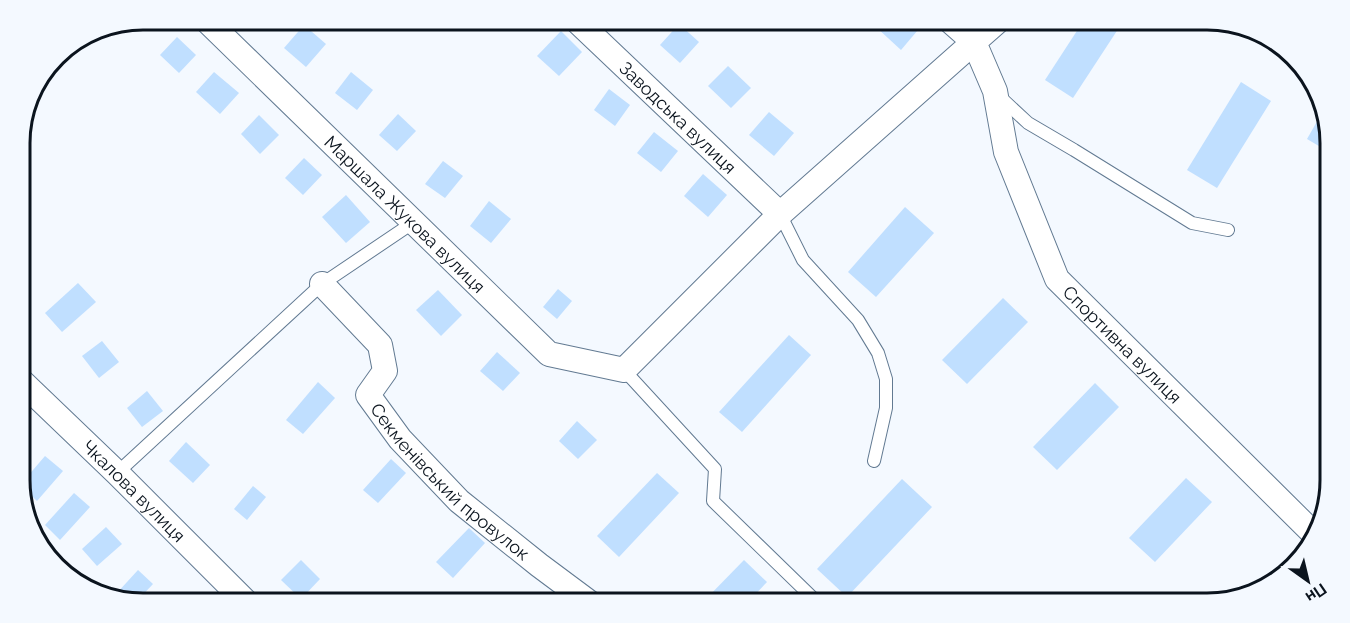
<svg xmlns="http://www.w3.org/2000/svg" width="1350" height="623" font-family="Raleway,sans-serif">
<rect width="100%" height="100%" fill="#f4f9ff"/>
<!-- building -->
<g fill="#c0dfff">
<path d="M882,20h36l5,4 -22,26 -25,-23z"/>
<path d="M1084,20h40l-51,78 -28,-18z"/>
<path d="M679,24l20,18 -19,21 -20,-18z"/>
<path d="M304,25l22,19 -20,23 -22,-19z"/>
<path d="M561,31l21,21 -23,24 -22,-20z"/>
<path d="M177,37l19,18 -17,18 -19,-18z"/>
<path d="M728,66l23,22 -20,20 -23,-22z"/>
<path d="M214,72l25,21 -19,21 -24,-22z"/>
<path d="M351,72l22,18 -16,20 -22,-17z"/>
<path d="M1241,82l30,19 -54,87 -30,-18z"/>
<path d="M609,89l21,16 -15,21 -21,-16z"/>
<path d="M1323,111l6,15v26l-22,-13z"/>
<path d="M769,112l25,21 -20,23 -25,-21z"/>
<path d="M398,114l18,17 -19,20 -18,-16z"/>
<path d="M259,115l20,20 -19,19 -19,-20z"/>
<path d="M654,132l24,19 -17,21 -24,-19z"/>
<path d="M304,158l18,17 -19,20 -18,-17z"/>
<path d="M443,161l20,15 -18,22 -20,-14z"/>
<path d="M703,174l24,21 -19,22 -24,-21z"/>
<path d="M346,195l24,27 -24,21 -24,-26z"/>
<path d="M489,201l22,18 -20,24 -21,-17z"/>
<path d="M905,207l29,26 -58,64 -28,-25z"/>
<path d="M78,283l18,19 -34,30 -17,-19z"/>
<path d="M558,289l14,12 -15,18 -14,-12z"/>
<path d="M438,290l24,25 -21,21 -25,-26z"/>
<path d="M1003,298l25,24 -61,62 -25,-24z"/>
<path d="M789,335l22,20 -69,77 -23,-20z"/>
<path d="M102,341l17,21 -20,16 -17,-22z"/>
<path d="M497,352l23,21 -17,18 -23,-20z"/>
<path d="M318,382l17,16 -32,36 -17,-14z"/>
<path d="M1095,383l24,24 -62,63 -24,-23z"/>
<path d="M147,391l16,20 -21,16 -15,-19z"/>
<path d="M577,421l20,19 -19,19 -19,-18z"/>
<path d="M186,442l24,23 -17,18 -24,-22z"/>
<path d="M45,456l18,15 -26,30 -16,-15v-2z"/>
<path d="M391,459l15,14 -28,30 -15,-13z"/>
<path d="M657,473l22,20 -60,64 -22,-21z"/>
<path d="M1186,478l26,24 -57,60 -26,-24z"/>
<path d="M902,479l30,28 -85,90 -30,-28z"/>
<path d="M253,486l13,11 -19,23 -13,-11z"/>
<path d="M74,493l16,14 -30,33 -15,-15z"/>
<path d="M106,527l16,17 -25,22 -15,-17z"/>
<path d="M469,528l16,15 -32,35 -17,-16z"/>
<path d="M301,560l19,19 -19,20 -20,-19z"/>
<path d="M744,560l23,22 -20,21h-45z"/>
<path d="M1282,564l5,5 -11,14 -16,5z"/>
<path d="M138,570l15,14 -17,18 -15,-3 -5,-5z"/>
</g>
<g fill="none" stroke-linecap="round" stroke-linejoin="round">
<defs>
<g id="service">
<path d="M999,96l29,27 46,27 118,73 36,7"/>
<path d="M780,214l23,46 55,60 20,33 8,26v29l-12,53"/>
<path d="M624,370l91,99 -2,32 105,102"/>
<path d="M117,473l205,-189 92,-62"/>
</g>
<g id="minor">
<path id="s1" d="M206,20l343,334 75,16 156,-156 194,-172 -25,-22"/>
<path id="s2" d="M576,20l204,194"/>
<path id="s3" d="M999,20l-25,22 21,49 11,61 51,127 258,256"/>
<path id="s4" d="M322,284l58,61 5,26 -17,24 32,44 59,62 80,64 51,38"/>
<path id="s5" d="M20,380l97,93 130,130"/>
</g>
</defs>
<!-- service casing -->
<use href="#service" stroke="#627a92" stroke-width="14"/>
<!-- minor casing -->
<use href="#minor" stroke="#627a92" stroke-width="26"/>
<!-- service -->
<use href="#service" stroke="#fff" stroke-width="12"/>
<!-- minor -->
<use href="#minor" stroke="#fff" stroke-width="24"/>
</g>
<g text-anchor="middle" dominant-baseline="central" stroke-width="4.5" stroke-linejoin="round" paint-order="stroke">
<!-- street labels -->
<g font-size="18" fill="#0b141e" stroke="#f4f9ff">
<text stroke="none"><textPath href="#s2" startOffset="141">Заводська вулиця</textPath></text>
<text stroke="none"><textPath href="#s1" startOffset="278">Маршала Жукова вулиця</textPath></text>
<text stroke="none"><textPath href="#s3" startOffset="378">Спортивна вулиця</textPath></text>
<text stroke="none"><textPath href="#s4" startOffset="260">Секменівський провулок</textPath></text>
<text stroke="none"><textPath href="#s5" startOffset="159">Чкалова вулиця</textPath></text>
</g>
</g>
<!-- crop -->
<path d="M0 0H1350V623H0ZM143 30H1207A113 113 0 0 1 1320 143V480A113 113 0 0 1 1207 593H143A113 113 0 0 1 30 480V143A113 113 0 0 1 143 30Z" fill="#f4f9ff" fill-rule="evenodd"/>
<path fill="none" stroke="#0b141e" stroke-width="3" d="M143 30H1207A113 113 0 0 1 1320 143V480A113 113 0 0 1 1207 593H143A113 113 0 0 1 30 480V143A113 113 0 0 1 143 30Z"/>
<!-- north arrow -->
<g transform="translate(1308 581) rotate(146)" stroke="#f4f9ff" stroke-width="4.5" paint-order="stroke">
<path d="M0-4.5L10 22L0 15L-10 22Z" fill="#0b141e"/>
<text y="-9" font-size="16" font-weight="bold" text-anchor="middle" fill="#0b141e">Пн</text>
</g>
</svg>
